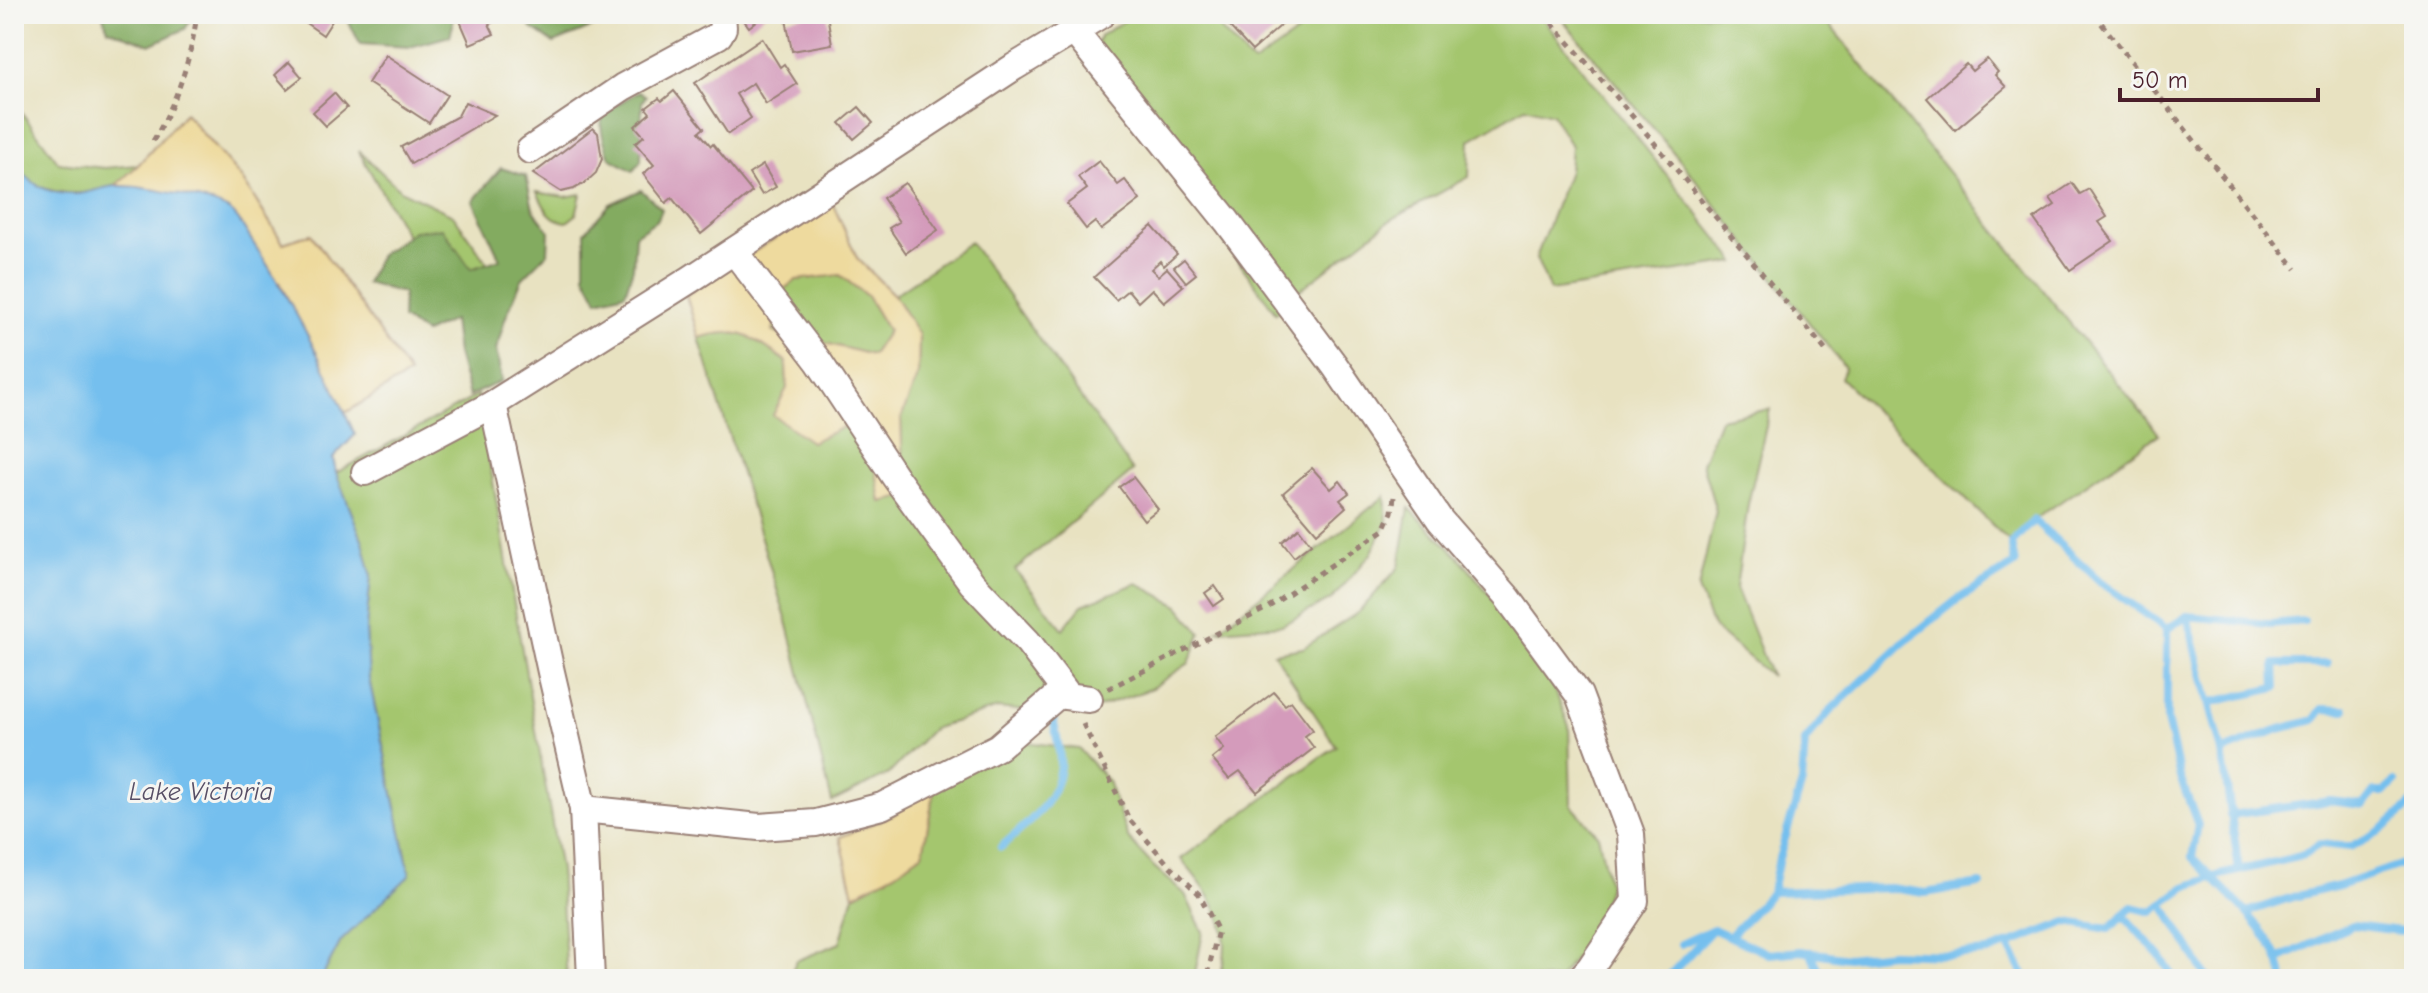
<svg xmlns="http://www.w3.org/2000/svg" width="2428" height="993" font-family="'Comic Neue',sans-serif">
<rect width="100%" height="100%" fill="#f6f6f2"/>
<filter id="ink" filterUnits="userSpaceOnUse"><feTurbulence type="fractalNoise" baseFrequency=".0125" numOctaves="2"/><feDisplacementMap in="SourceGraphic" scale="16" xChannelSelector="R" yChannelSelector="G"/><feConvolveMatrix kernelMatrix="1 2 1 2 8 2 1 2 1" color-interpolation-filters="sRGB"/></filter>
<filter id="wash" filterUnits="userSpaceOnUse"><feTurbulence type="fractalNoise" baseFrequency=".006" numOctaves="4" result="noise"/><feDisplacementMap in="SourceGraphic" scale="32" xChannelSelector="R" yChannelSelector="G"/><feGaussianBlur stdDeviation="1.8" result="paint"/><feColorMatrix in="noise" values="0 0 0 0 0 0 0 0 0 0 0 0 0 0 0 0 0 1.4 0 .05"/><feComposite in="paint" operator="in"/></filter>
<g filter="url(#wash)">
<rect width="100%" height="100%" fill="#e8e2c1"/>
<!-- green -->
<g fill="#a4c66e" stroke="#77724c" stroke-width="2">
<path d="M1135,14h71l47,50 71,-50h215l197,248 -186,29 -14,-33 33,-87 2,-25 -19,-32 -27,-7 -55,33 -1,37 -80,44 -88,68 -25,24 -136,-186 -47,-74 7,-17z"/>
<path d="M1558,14h263l338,420 -125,86 -23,23 -170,-165 4,-10 -162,-204z"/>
<path d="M14,102l45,61 46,5 33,-3c-6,6 -15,16 -23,20 -28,14 -85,12 -100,-22 -5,-13 -1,-46 -1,-61z"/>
<path d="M358,150l42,40 53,25 35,49 -17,5 -57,-38 -7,5z"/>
<path d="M537,192l28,5 16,-3 -5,21 -9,7c-18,-1 -23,-16 -30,-30z"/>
<path d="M970,242l163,229 -118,99 48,59 19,-24 55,-22 42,23 22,27 -12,30 -39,26 -59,21 -55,2 -38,-4 -66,21 -43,45 -57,28 -44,-177 -89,-287c43,-13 53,0 87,23l1,27 65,34 21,31 8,49 23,-5 -3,-79 17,-44 1,-39 -25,-40z"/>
<path d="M840,275l27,21 21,35 -16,24 -47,-12h-26l-26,-11 7,-40 16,-12z"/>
<path d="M478,395l82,475 7,109h-246l20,-38 69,-67 -41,-195 -3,-51 5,-54 -8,-32 -27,-69z"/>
<path d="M1770,409l-22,95 -12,84 35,88 -58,-49 -15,-38 18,-78 -14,-48 18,-44z"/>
<path d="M1385,496l2,26 -16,32 -39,45 -50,26 -64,5z"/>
<path d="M1409,508l50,49 84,103 26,66 2,79 27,30 11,50 -13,45 -37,49h-340c18,-52 -7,-82 -38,-120l155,-113 -62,-93 29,-5 56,-36 40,-45z"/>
<path d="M1026,742l53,7 29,32 20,57 25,28 32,28 18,38 -9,47h-405l7,-18 44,-18 14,-48 41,-22 28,-20 13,-73 46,-31z"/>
</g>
<!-- forest -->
<g fill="#83ab61" stroke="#666546" stroke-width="2">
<path d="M102,14h93l-10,15 -35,16 -42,-16z"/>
<path d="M345,14h107l1,11 -3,11 -40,11 -50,-3z"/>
<path d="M528,14h67l-2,13 -39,16 -24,-16z"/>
<path d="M639,91l7,5 -4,6 -1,59 -8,10 -23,-13c-17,-46 -10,-42 29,-67z"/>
<path d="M501,168l25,8 7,33 16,22 -1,22 -26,26 -17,40 -9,31 6,31 -33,15 -12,-42 -4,-34 -28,13 -23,-14 1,-26 -37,-10 14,-28 34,-24 28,-3 29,41 29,-10 -27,-58z"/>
<path d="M641,190l21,19 -4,10 -23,16 -2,33 -8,25 -27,7 -13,-25v-43l25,-28z"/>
</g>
<!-- sand -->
<g fill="#eeda9e" stroke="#9c7c64" stroke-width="2" fill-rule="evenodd">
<path d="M185,113l57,66 41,64 28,-9 98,140 -64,39 -65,-130 -93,-87 -71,-11 22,-20z"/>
<path d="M832,202l25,56 37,37 25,40 -1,39 -17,45 3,78 -23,5 -8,-49 -21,-30 -41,19 -38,-27 14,-27 -1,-27c-34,-23 -44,-36 -87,-23l-13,-43zM840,275l27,21 21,35 -16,24 -47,-12h-26l-26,-11 7,-40 16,-12z"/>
<path d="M936,780l-13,73 -28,20 -41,22 -14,-58 53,-22z"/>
</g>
<!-- water -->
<path fill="#75bfee" stroke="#606f8c" stroke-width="2" d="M14,161c14,22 35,34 61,33 14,0 28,-8 42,-8 23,-1 95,13 113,25 9,6 16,21 22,30 41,61 74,127 103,194l-22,23 3,15 27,69 8,32 -5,54 3,51 41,196 -69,66 -20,38h-307z"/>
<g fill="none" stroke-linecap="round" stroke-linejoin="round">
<!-- stream -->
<g stroke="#75bfee" stroke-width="8">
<path d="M2412,604l2,1"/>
<path d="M2187,616l-20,13v91l13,57 18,48 -6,32c28,31 88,78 91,122"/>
<path d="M2212,702l64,-14 -1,-24h52"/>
<path d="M2222,752l54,-22 38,-10 8,-11 23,1"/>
<path d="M2230,815l100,-14 34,4 10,-13h10l11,-10"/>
<path d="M1001,847c25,-22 56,-45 59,-81 1,-17 -6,-40 -9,-57"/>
<path d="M2239,870l-17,-118 -35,-136 82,8 35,-3"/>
<path d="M1772,892l118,-4 35,5 55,-9"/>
<path d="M2163,904l45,75"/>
<path d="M2247,912l46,-15 46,-11 75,-26"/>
<path d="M2123,915l36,40 16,24"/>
<path d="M1731,935l41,-43 7,-34 23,-75 3,-42 26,-31 72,-67 54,-43 58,-36 -4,-21 23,-23 68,63 65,46"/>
<path d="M1681,944l32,-15 56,25 32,-3 47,7 43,-5 59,2 38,-3 79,-30 42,7 23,-22 20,5 33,-25 35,-12 81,-19 19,-12 30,3 32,-17 32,-28"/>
<path d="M2008,944l18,35"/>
<path d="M1810,952l14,27"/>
<path d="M2278,959l75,-34 47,6 14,-4"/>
<path d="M1666,979l44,-47"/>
<path d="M2402,979l12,-3"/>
</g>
</g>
<g id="blocks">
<!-- building -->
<g fill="#d49bbb">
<path d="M293,14h29l10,7 -9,14z"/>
<path d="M457,14h54l-22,10 5,10 -24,10z"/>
<path d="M739,14h27l-17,13z"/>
<path d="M812,14h15l5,30 -40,7 -6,-32z"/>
<path d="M1218,14h63l6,6 -35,31z"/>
<path d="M762,38l18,29 4,-3 13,20 -31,20 -13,-21 -17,11 15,24 -23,16 -33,-51z"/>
<path d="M386,55l61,40 -18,28 -61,-40z"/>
<path d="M1987,59l11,13 -3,3 11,12 -51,43 -28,-32 39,-34 6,7z"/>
<path d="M289,62l13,15 -15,12 -12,-14z"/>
<path d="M674,91l30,37 -5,4 12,14 2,-2 39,48 -51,42 -29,-36 -6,5 -23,-29 11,-9 -19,-22 9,-7 -9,-10 15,-13 -4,-5 13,-10 3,3z"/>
<path d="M334,93l13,15 -21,18 -13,-14z"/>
<path d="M465,102l30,13 -84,49 -10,-17 57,-31z"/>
<path d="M859,107l14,16 -19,16 -14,-16z"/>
<path d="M593,128l5,5 4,26 -6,14 -11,10 -11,6 -13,3 -28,-18z"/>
<path d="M1099,161l19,24 7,-5 15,20 -39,30 -6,-8 -9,7 -19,-25 20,-15 -9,-12z"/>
<path d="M763,165l13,22 -14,8 -13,-21z"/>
<path d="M905,183l33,47 -32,23 -17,-25 10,-6 -16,-24z"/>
<path d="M2072,183l8,11 9,-5 18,28 -8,5 14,19 -43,29 -36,-51 21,-14 -5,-7z"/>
<path d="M1152,226l25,28 -13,12 -4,-5 -9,8 7,7 9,-8 16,18 -19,16 -12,-13 -14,13 -10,-12 -12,10 -22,-23z"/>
<path d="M1184,259l12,15 -10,8 -12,-15z"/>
<path d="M1312,468l19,21 9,-8 9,12 -9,7 6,7 -29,26 -34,-40z"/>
<path d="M1133,477l25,32 -14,11 -25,-33z"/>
<path d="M1299,528l12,16 -17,13 -12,-15z"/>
<path d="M1215,586l9,13 -10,7 -9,-13z"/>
<path d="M1274,692l11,13 6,-4 22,29 -8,6 9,12 -57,44 -17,-21 -11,8 -17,-20 12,-10 -9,-12z"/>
</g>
</g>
</g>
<g filter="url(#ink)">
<use href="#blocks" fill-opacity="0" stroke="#998076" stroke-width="2"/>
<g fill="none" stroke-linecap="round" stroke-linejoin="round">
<defs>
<g id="minor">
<path d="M1074,31l153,190 108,145 105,154 67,77 72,98 52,139 4,67 -45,67 -10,11"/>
<path d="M530,150l93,-63 96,-52 4,-7 -1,-14"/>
<path d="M734,251l85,111 76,115 77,106 56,59 40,53"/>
<path d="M493,404l58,268 32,137 8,170"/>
<path d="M365,472l128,-68 198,-125 323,-212 88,-53"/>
<path d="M583,809l176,18 57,-4 66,-17 116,-59 60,-52 31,4"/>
</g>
</defs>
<!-- minor casing -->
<use href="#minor" stroke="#998076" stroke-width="30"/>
<!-- path -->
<g stroke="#998076" stroke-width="5" stroke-dasharray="6 6" stroke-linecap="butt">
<path d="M1544,14l70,80 213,258"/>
<path d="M2094,14l202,255"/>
<path d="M153,141c24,-39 38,-82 44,-127"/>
<path d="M1108,689l159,-81 117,-78 8,-18 2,-15"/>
<path d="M1083,724l46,95 38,44 32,31 19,37 -12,48"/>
</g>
<!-- minor -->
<use href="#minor" stroke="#fff" stroke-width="26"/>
</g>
</g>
<g text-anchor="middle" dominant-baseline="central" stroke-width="6" stroke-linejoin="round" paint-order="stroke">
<!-- water labels -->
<g font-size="26" font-style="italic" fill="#574f66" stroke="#f6f6f2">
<text x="201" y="792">Lake Victoria</text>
</g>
</g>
<!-- margin -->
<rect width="2428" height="993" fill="none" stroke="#f6f6f2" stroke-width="48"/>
<!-- scale -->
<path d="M2120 88v12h198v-12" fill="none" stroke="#4a1f2b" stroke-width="4"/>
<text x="2132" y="88" font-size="24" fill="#4a1f2b" stroke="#f6f6f2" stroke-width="6" paint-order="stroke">50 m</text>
</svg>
